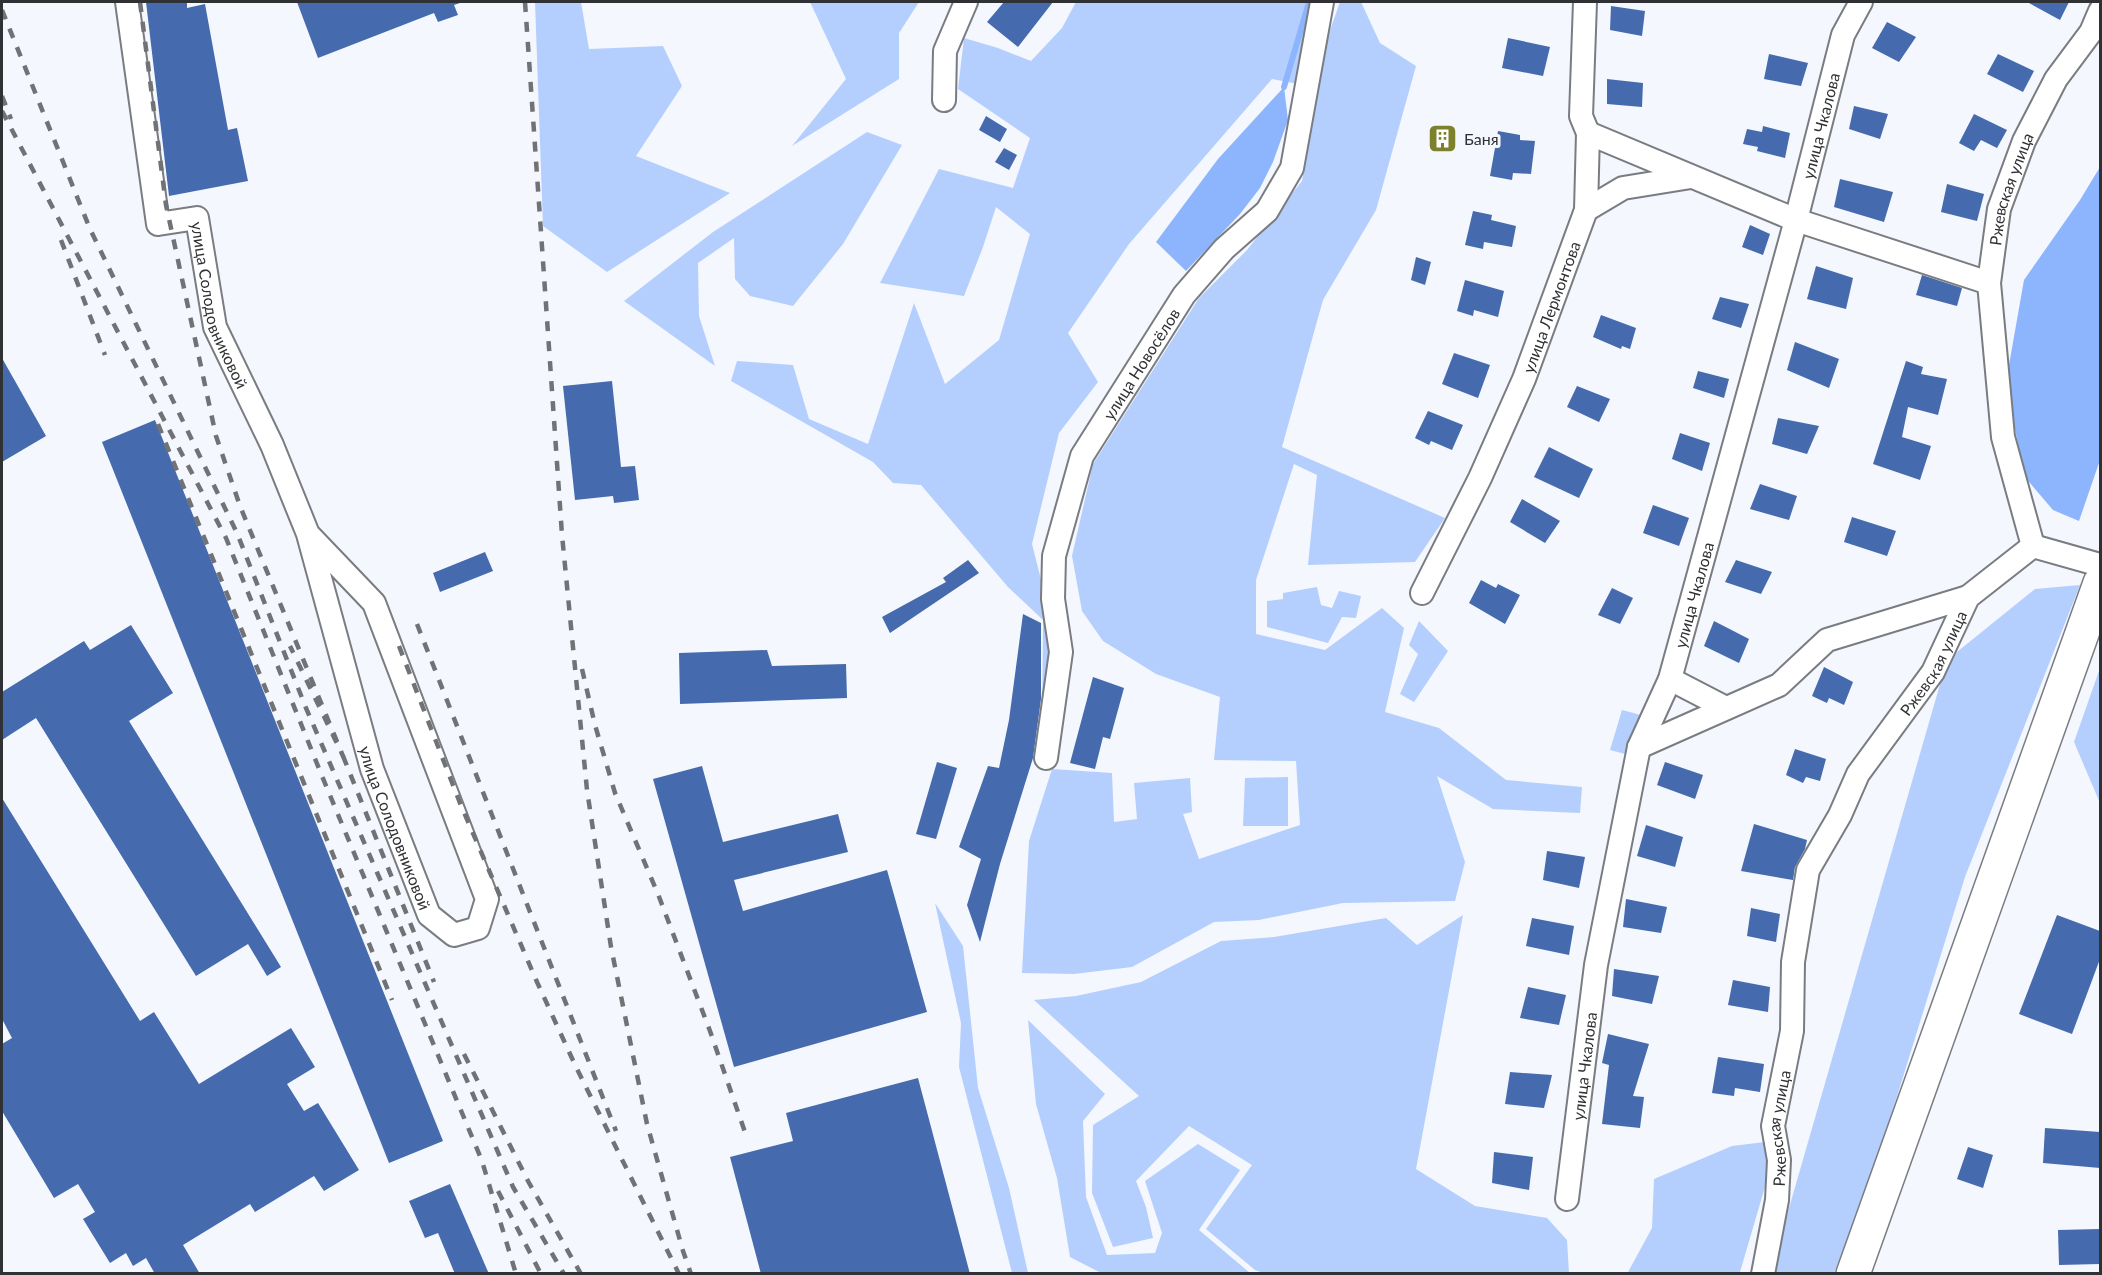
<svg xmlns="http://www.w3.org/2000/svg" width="2102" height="1275" font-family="Lato,sans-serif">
<rect width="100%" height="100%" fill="#f4f7fd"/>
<!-- green -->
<g fill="#b4cffe">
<path d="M535,2h46l8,47 74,-3 19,40 -46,70 94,37 -123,79 -64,-46z"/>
<path d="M810,2h109l-20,31v46l-107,67 54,-67z"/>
<path d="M1076,2h239l-17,82 -26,-5 -143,165 -61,89 30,49 -39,51 -27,111 20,79 -10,109 1,-112 -35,-33 -87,-102 -28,-2 -20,-21 -142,-81 6,-20 56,4 16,54 59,25 46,-141 31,81 54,-44 31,-106 -34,-27 -13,40 -19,49 -84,-13 59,-114 74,19 17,-50 -72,-49 6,-51 34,10 33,13 31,-33z"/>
<path d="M1340,2h21l19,41 36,23 -40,144 -53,90 -41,147 163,71 -30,44 -107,3 9,-90 -23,-11 -38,116v54l69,16 57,-42 22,20 -19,84 54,16 67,52 76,7 -2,26 -87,-4 -56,-33 28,86 -10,39 -112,2 -84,17 -45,2 -82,45 -58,7 -52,-1 7,-132 23,-72 60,4 2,49 23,-3 -3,-36 56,-5 2,34 -9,2 16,45 101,-34 -4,-64 -82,-1 6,-63 -64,-23 -53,-33 -21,-30 -10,-55 21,-92 106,-166 48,-48 55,-69 21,-131z"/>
<path d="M867,132l35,13 -59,99 -50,62 -43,-10 -15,-17 -1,-41 -36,25 1,53 16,50 -91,-65 89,-69z"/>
<path d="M2080,585l-115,292 -93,300 -38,96 -64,1 177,-614 88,-71z"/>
<path d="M1317,587l4,18 11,3 7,-17 22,5 -5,22 -14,-1 -14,26 -61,-16v-26l16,-2v-6z"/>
<path d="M1419,621l29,30 -34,51 -14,-8 18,-40 -9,-9z"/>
<path d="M2100,668v135l-26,-61z"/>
<path d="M1622,710l19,5 -12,40 -19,-5z"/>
<path d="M1288,777v49h-45l2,-48z"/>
<path d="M935,903l28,43 15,142 31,100 19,85h-16l-53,-206 2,-44z"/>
<path d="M1463,915l-47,254 59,37 72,12 20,22 2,33h-306l-8,-3 -49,-41 46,-64 -63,-39 -53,55 10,26 7,31 -40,9 -21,-54 1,-68 46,-29 -105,-96 42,-4 65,-14 80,-41 53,-4 112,-19 31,27z"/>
<path d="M1028,1020l77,74 -22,27 3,76 21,58 48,-2 7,-20 -17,-52 53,-37 42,26 -41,60 51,43h-149l-31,-16 -13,-79 -21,-74z"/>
<path d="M1765,1142l2,38 -27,92 -113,2 25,-46 2,-49 78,-33z"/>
</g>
<!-- water -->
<g fill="#8cb5fd">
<path d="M1284,87l4,33 -15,42 -13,26 -20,26 -54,57 -30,-29 62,-83z"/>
<path d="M2100,167v293l-21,61 -26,-11 -29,-34 -18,-94 18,-102 56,-80z"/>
</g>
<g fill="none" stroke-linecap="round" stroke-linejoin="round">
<!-- stream -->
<path stroke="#8cb5fd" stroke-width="6" d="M1284,87l25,-85"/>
</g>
<!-- building -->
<g fill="#456aad">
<path d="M146,2h41v6l18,-4 23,126 9,-2 11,53 -79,15z"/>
<path d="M297,2h162l1,1 -6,2 4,10 -20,7 -4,-9 -116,45z"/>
<path d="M1004,2h49l-35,45 -31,-25z"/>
<path d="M2027,2h42l-9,18z"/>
<path d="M1611,6l34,5 -3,25 -32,-6z"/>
<path d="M1887,22l29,15 -17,25 -27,-14z"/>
<path d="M1508,38l42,9 -7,29 -41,-8z"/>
<path d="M1769,54l39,9 -7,23 -37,-7z"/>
<path d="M1998,54l36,17 -11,21 -36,-18z"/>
<path d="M1607,79l36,4 -1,24 -35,-3z"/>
<path d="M1854,106l34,8 -8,25 -31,-10z"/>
<path d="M1974,114l33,16 -10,18 -16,-8 -7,11 -15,-8z"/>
<path d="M986,116l21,13 -7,13 -21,-12z"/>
<path d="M1436,126l19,4 -6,21 -18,-6z"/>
<path d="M1763,126l27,7 -5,25 -28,-7 1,-4 -15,-3 4,-15 15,3z"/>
<path d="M1498,131l22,4v5l15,1 -4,33 -18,-1 -1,7 -22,-4z"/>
<path d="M1004,148l13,7 -8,15 -14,-8z"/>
<path d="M1840,179l53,13 -9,30 -50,-15z"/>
<path d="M1947,184l37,10 -7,27 -36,-9z"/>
<path d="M1473,211l19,4 -1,5 25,6 -4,21 -28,-5 -1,7 -18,-4z"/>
<path d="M1750,225l20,9 -7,21 -21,-8z"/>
<path d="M1416,257l15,5 -6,23 -14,-5z"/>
<path d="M1816,266l37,12 -7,31 -39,-10z"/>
<path d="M1922,275l40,13 -5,18 -41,-11z"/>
<path d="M1465,280l39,11 -6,26 -24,-7 -1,6 -16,-5z"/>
<path d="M1720,297l29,7 -8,24 -29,-9z"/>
<path d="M1601,315l35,13 -6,21 -8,-3 -1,3 -28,-12z"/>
<path d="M1795,342l44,17 -10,29 -42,-18z"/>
<path d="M1454,353l36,12 -12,33 -36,-14z"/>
<path d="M2,358l44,78 -44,26z"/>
<path d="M1906,361l17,6 -2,7 26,5 -9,36 -30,-8 -6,30 29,9 -11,34 -47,-16z"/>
<path d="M1698,371l31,8 -5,19 -31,-10z"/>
<path d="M612,381l9,86 14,-1 4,34 -25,3 -1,-7 -38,4 -12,-114z"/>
<path d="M1577,386l33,13 -11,23 -32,-15z"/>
<path d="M1428,411l35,14 -11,25 -21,-9 -2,4 -14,-7z"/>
<path d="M1778,418l41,8 -12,28 -35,-10z"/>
<path d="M155,420l288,721 -54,22 -287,-721z"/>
<path d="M1680,433l30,10 -8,28 -30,-12z"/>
<path d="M1549,447l44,22 -14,29 -45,-21z"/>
<path d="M1760,484l37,12 -8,24 -39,-11z"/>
<path d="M1522,499l38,22 -15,22 -35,-21z"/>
<path d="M1653,505l36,13 -10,28 -36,-13z"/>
<path d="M1852,517l44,14 -9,25 -43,-14z"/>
<path d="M485,552l8,19 -53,21 -7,-19z"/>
<path d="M968,560l11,13 -89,60 -8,-16 64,-35 -3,-4z"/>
<path d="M1736,560l36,12 -11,22 -36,-12z"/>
<path d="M1481,580l15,8 2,-4 22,11 -15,29 -36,-21z"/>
<path d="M1612,588l21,10 -13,26 -22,-9z"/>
<path d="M1023,614l18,9v76l-8,59 -33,106 -20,78 -13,-37 14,-46 -22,-12 29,-81 11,2 10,-48z"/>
<path d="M1714,621l35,18 -10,24 -35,-17z"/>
<path d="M131,625l42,68 -44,28 152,246 -14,9 -19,-32 -52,32 -160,-258 -34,22v-48l82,-51 6,9z"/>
<path d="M767,650l5,16 74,-2 1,34 -167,6 -1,-51z"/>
<path d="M1824,667l29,15 -9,23 -15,-7 -2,5 -15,-7z"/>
<path d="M1093,677l31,11 -14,51 -7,-2 -8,32 -25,-6z"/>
<path d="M1795,749l31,10 -6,22 -14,-4 -3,6 -17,-8z"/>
<path d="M937,762l20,6 -21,71 -20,-5z"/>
<path d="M1665,762l38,13 -8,24 -38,-14z"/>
<path d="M702,766l21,76 115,-28 10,38 -114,28 9,31 144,-41 40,142 -193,55 -81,-288z"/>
<path d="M2,798l138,223 14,-9 45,72 92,-56 24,39 -28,17 17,27 14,-8 41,67 -35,21 -10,-15 -59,36 -5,-8 -67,41 17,29h-45l-9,-16 -13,8 -7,-13 -16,10 -27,-44 12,-7 -17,-28 -24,14 -52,-87v-67l10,-6 -10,-19z"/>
<path d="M1754,824l53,16 -2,9 -10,18 -2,13 -52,-9z"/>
<path d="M1646,825l37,12 -8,30 -38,-11z"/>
<path d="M1547,851l38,6 -6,31 -36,-8z"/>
<path d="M1626,899l41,8 -6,26 -38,-6z"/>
<path d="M1751,908l29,6 -4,28 -29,-6z"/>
<path d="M2057,915l43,16v28l-28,75 -53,-20z"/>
<path d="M1532,918l42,8 -5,29 -43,-9z"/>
<path d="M1614,969l45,7 -7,28 -40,-8z"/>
<path d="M1733,980l37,7 -2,25 -40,-7z"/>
<path d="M1528,987l38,8 -7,30 -39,-7z"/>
<path d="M1608,1034l41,10 -16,52 11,1 -4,31 -38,-4 7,-59 -7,-2z"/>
<path d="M1718,1057l46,7 -4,28 -25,-4 -1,8 -22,-3z"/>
<path d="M1510,1072l42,3 -8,33 -39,-4z"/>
<path d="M918,1078l52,196h-209l-31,-117 63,-16 -7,-28z"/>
<path d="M2045,1128l55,4v36l-57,-5z"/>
<path d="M1968,1147l25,8 -10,33 -26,-9z"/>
<path d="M1494,1152l39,5 -4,33 -37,-7z"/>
<path d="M450,1184l39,90h-34l-17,-41 -13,5 -16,-37z"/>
<path d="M2100,1229v35l-41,1 -1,-35z"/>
</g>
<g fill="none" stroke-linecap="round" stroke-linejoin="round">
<defs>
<g id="street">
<path id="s1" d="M127,2l31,222 39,-6 18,109 57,118 36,89 64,235 57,146 25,20 24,-7 9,-29 -113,-296 -66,-69"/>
<path d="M944,100l1,-49 21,-49"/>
<path d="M1588,133l208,87 193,63"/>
<path d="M1586,210l37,-22 68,-11"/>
<path d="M2033,546l67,19"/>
<path id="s2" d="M1422,593l58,-115 44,-99 62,-169 2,-77 -7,-17 4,-114"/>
<path d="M1670,679l56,29"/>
<path d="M1639,747l140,-62 48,-45 141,-43"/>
<path id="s3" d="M1046,758l15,-106 -8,-53 1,-43 28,-100 102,-161 40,-46 43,-38 25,-43 30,-166"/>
<path id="s4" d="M1567,1199l29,-234 43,-218 31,-68 126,-459 47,-185 18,-33"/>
<path id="s5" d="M1763,1274l14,-74 2,-40 -6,-34 19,-95 1,-69 15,-92 32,-55 18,-41 75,-102 35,-75 65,-51 -30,-109 -14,-154 10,-74 25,-68 32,-62 35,-47 9,-21"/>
</g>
<path id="primary" d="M1853,1274l247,-691"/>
</defs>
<!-- street casing -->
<use href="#street" stroke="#797c81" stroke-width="26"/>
<!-- primary casing -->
<use href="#primary" stroke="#797c81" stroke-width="36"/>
<!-- street -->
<use href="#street" stroke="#fff" stroke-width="22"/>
<!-- primary -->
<use href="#primary" stroke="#fff" stroke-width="33"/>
<!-- rail -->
<g stroke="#717276" stroke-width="4.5" stroke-dasharray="10 10" stroke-linecap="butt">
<path d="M140,2l26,203 50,231 24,70 103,250 -53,-110"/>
<path d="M525,2l37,533 25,255 24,157 36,177 36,127 8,23"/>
<path d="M2,10l88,219 147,304 69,175 207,479 51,87"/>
<path d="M2,96l9,23"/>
<path d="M2,111l224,427 96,238 160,385 34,113"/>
<path d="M61,240l44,115"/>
<path d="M158,424l234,576"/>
<path d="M417,624l199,507"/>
<path d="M399,646l61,157 77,179 39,85 103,207"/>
<path d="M582,669l13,56 20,68 43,101 52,137 37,107"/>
<path d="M343,756l91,226"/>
<path d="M464,1054l64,127 53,93"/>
<path d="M498,1191l43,83"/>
</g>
</g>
<!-- icons -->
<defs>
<symbol id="building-square" viewBox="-11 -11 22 22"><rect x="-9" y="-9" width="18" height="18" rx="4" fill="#7e812b" stroke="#f4f7fd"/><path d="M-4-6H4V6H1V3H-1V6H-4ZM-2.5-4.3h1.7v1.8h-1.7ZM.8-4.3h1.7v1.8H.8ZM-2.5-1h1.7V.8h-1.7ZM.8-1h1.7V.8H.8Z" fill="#fff"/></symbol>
</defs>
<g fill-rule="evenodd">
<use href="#building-square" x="1426" y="122" width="33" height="33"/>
</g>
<g text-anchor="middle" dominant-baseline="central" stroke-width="6" stroke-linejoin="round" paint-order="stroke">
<!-- street labels -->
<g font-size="16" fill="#303134" stroke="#f4f7fd">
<text stroke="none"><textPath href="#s4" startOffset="1106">улица Чкалова</textPath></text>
<text stroke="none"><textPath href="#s5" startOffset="1174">Ржевская улица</textPath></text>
<text stroke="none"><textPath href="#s1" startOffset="354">улица Солодовниковой</textPath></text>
<text stroke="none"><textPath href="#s2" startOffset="314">улица Лермонтова</textPath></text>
<text stroke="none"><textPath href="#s3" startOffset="417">улица Новосёлов</textPath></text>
<text stroke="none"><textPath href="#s4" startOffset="620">улица Чкалова</textPath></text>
<text stroke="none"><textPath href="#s5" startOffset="652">Ржевская улица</textPath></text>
<text stroke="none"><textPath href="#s1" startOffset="908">улица Солодовниковой</textPath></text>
<text stroke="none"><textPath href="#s4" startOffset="134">улица Чкалова</textPath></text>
<text stroke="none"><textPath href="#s5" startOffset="148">Ржевская улица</textPath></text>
</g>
<!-- poi labels -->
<g font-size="16" fill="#303134" stroke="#f4f7fd" text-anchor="start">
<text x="1464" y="138">Баня</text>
</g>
</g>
<!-- border -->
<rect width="2102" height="1275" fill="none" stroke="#303134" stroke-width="6"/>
</svg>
